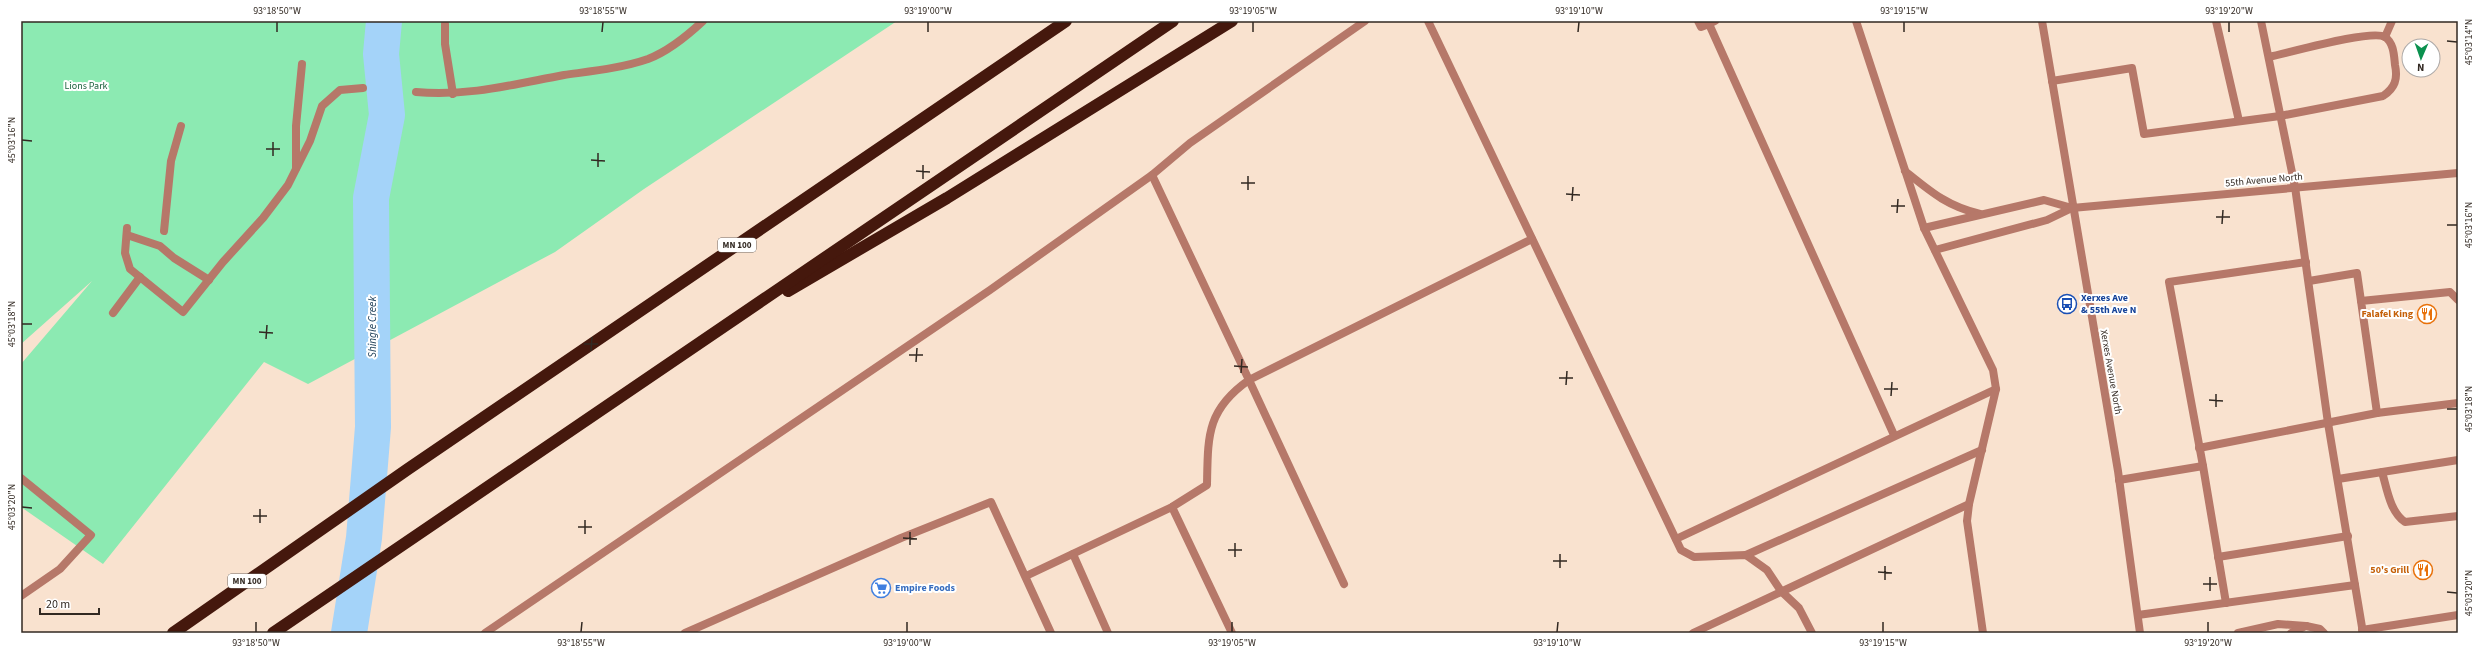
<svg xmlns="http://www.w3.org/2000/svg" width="2479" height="654" font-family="'Source Sans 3',sans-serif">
<rect width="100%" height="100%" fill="#f9e2cf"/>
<!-- green -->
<path fill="#8ceab2" d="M21,21h876l-253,168 -89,63 -247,132 -44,-22 -161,202 -82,-57v-143l71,-83 -71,63z"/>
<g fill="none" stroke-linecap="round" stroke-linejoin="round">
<!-- river -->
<path stroke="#a4d3f9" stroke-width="36" d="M349,633l15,-95 9,-111 -2,-229 16,-83 -6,-61 3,-33"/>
<!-- service -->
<g stroke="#b67869" stroke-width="8">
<path d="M1428,21l253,529 13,7 52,-2 21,15 14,21 18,17 13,25"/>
<path d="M1698,21l3,6 8,-3"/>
<path d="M1715,21l-6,3 185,411"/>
<path d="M2216,21l23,100"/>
<path d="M2261,21l34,166 33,236 35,210"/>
<path d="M445,24v20l8,50"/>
<path d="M2385,37l7,-16"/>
<path d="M2052,81l80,-13 12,66 136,-18 103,-20c12,-8 15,-17 12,-31 -1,-9 -1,-22 -10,-28 -14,-8 -96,16 -116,20"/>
<path d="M416,92c51,5 99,-8 148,-17 28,-4 58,-7 84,-16 21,-8 39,-23 55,-38"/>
<path d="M296,168v-42l6,-62"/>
<path d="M1905,171c26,21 42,35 75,43"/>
<path d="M127,228l-2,25 5,16 53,43 40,-50 40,-44 25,-33 22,-44 12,-35 18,-16 23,-2"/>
<path d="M1924,228l120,-28 28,8"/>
<path d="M164,231l7,-70 10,-35"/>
<path d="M127,235l33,11 14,12 35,22"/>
<path d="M1935,250l112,-30 25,-12"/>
<path d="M2309,281l48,-8 4,28"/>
<path d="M113,313l27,-36"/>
<path d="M2377,413l-16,-112 89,-9 8,8"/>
<path d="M2199,448l178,-35 81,-10"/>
<path d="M2203,466l-34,-184 137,-20"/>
<path d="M2382,472c5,17 8,40 23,50l53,-6"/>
<path d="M21,478l70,57 -31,34 -39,27"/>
<path d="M2338,479l120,-19"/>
<path d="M2119,480l84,-14 23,137"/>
<path d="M1969,504l-2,17 16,112"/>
<path d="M1172,507l60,126"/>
<path d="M1676,539l320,-150"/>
<path d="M1073,554l35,79"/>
<path d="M1746,555l236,-105"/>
<path d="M2218,557l130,-21"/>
<path d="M1026,576l146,-69 35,-22c1,-48 -1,-75 42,-105l-97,-205"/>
<path d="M1344,584l-95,-204 283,-141"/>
<path d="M2138,615l217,-30"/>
<path d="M2362,630l96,-15"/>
<path d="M485,633l505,-343 162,-115 38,-32 175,-122"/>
<path d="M685,633l216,-95 90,-36 60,131"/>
<path d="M1693,633l276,-129 27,-115 -3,-19 -69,-142 -68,-207"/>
<path d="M2238,633l40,-9 28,2"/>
<path d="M2291,633l15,-7 14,3 4,4"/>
</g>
<!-- tertiary -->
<g stroke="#b67869" stroke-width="8">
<path d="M2042,21l76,450 22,162"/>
<path d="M2072,208l386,-35"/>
</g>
<!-- motorway -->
<g stroke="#45180d" stroke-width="12">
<path d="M788,291l159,-93 285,-177"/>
<path d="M173,633l235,-164 658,-448"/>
<path d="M273,633l900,-612"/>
</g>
</g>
<!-- ticks -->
<path fill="none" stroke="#322922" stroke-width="1.5" d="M277,32v-10M602,32l1,-10M928,32v-10M1253,32v-10M1578,32l1,-10M1904,32v-10M2229,32v-10M2447,41l10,1M22,140l10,1M266,149h14M273,156v-14M591,160l14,1M598,167v-14M916,171l14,1M923,179v-14M1241,183h14M1248,190v-14M1566,194l14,1M1572,201l1,-14M1891,206h14M1897,213l1,-14M2216,217h14M2222,224l1,-14M2447,225h10M22,324h10M259,332l14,1M266,339l1,-14M584,344h14M591,351l1,-14M909,355h14M916,362l1,-14M1234,366l14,1M1241,373l1,-14M1559,378h14M1566,385l1,-14M1884,389h14M1891,396l1,-14M2209,400l14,1M2216,407v-13M2447,409h10M22,507l10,1M253,516h14M260,523v-14M578,527h14M585,534v-14M903,538l14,1M910,545v-13M1228,550h14M1235,557v-14M1553,561h14M1560,568v-14M1878,572l14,1M1885,580v-14M2203,584h14M2210,591v-14M2447,592l10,1M256,632v-10M581,632l1,-10M907,632v-10M1232,632v-10M1557,632l1,-10M1883,632v-10M2208,632v-10"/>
<!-- icons -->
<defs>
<symbol id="bus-ring" viewBox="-11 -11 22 22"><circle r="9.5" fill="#fff" stroke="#1a4fb4" stroke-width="1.5"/><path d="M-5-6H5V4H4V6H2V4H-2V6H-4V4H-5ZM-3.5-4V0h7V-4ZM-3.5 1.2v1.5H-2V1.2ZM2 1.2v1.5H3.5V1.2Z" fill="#1a4fb4"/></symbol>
<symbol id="restaurant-ring" viewBox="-11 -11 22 22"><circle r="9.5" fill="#fff" stroke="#e8710a" stroke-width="1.5"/><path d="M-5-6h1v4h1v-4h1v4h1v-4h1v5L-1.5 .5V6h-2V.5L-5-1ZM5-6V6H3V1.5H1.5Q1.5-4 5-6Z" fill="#e8710a"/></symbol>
<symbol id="supermarket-ring" viewBox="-11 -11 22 22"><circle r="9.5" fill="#fff" stroke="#3f7fe0" stroke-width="1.5"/><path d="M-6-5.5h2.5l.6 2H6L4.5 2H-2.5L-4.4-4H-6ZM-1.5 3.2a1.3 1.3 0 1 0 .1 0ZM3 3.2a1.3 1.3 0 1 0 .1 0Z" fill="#3f7fe0"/></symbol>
</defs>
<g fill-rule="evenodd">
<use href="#bus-ring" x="2056" y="293" width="22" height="22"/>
<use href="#restaurant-ring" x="2416" y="303" width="22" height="22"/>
<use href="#restaurant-ring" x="2412" y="559" width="22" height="22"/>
<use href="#supermarket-ring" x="870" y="577" width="22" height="22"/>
</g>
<g text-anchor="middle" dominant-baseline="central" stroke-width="4" stroke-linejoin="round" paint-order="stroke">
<!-- shield labels -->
<g fill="#fff" stroke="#706964" stroke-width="1">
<rect x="718" y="238" width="38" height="14" rx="3"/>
<rect x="228" y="574" width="38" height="14" rx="3"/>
</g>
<g font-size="9" font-weight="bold" fill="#322922">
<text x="737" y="245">MN 100</text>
<text x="247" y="581">MN 100</text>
</g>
<!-- park labels -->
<g font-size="10" fill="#1d623e" stroke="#fff">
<text x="86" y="86">Lions Park</text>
</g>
<!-- street labels -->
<g font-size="10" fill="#322922" stroke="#fff">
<text transform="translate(2264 180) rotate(-5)">55th Avenue North</text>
<text transform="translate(2111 372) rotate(80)">Xerxes Avenue North</text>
</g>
<!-- transit labels -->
<g font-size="10" font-weight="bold" fill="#164399" stroke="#fff" text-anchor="start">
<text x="2081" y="298">Xerxes Ave<tspan x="2081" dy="12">&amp; 55th Ave N</tspan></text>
</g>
<!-- food labels -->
<g font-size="10" font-weight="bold" fill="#c56008" stroke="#fff" text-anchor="end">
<text x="2413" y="314">Falafel King</text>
<text x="2409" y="570">50's Grill</text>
</g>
<!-- shop labels -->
<g font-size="10" font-weight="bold" fill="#366cbe" stroke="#fff" text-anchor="start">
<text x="895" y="588">Empire Foods</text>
</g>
<!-- water labels -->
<g font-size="11" font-style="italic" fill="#173953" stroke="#fff">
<text transform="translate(372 327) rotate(-90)">Shingle Creek</text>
</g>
</g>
<!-- border -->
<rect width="2479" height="654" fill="none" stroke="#ffffff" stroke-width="44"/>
<!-- north arrow -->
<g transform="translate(2421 58) rotate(182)"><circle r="19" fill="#ffffff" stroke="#ada9a7"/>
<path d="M0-3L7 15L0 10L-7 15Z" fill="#0b914f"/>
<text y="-6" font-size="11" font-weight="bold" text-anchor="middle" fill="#322922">N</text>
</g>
<!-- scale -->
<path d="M40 608v6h59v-6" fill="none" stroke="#322922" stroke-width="2"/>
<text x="46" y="608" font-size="12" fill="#322922" stroke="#ffffff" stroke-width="3" paint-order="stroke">20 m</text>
<rect x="22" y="22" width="2435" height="610" fill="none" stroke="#322922" stroke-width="1.5"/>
<g font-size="10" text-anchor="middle" fill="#322922">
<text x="277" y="14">93°18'50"W</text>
<text x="603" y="14">93°18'55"W</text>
<text x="928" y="14">93°19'00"W</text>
<text x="1253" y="14">93°19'05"W</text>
<text x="1579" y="14">93°19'10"W</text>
<text x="1904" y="14">93°19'15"W</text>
<text x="2229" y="14">93°19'20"W</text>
<text transform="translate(2468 42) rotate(-90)" y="4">45°03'14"N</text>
<text transform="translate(11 140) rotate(-90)" y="4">45°03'16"N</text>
<text transform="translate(2468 225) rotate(-90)" y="4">45°03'16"N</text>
<text transform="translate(11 324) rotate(-90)" y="4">45°03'18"N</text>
<text transform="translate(2468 409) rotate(-90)" y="4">45°03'18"N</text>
<text transform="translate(11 507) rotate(-90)" y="4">45°03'20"N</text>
<text transform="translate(2468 593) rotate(-90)" y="4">45°03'20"N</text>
<text x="256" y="646">93°18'50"W</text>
<text x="581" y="646">93°18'55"W</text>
<text x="907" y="646">93°19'00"W</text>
<text x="1232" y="646">93°19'05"W</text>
<text x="1557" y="646">93°19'10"W</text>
<text x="1883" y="646">93°19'15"W</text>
<text x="2208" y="646">93°19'20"W</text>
</g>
</svg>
